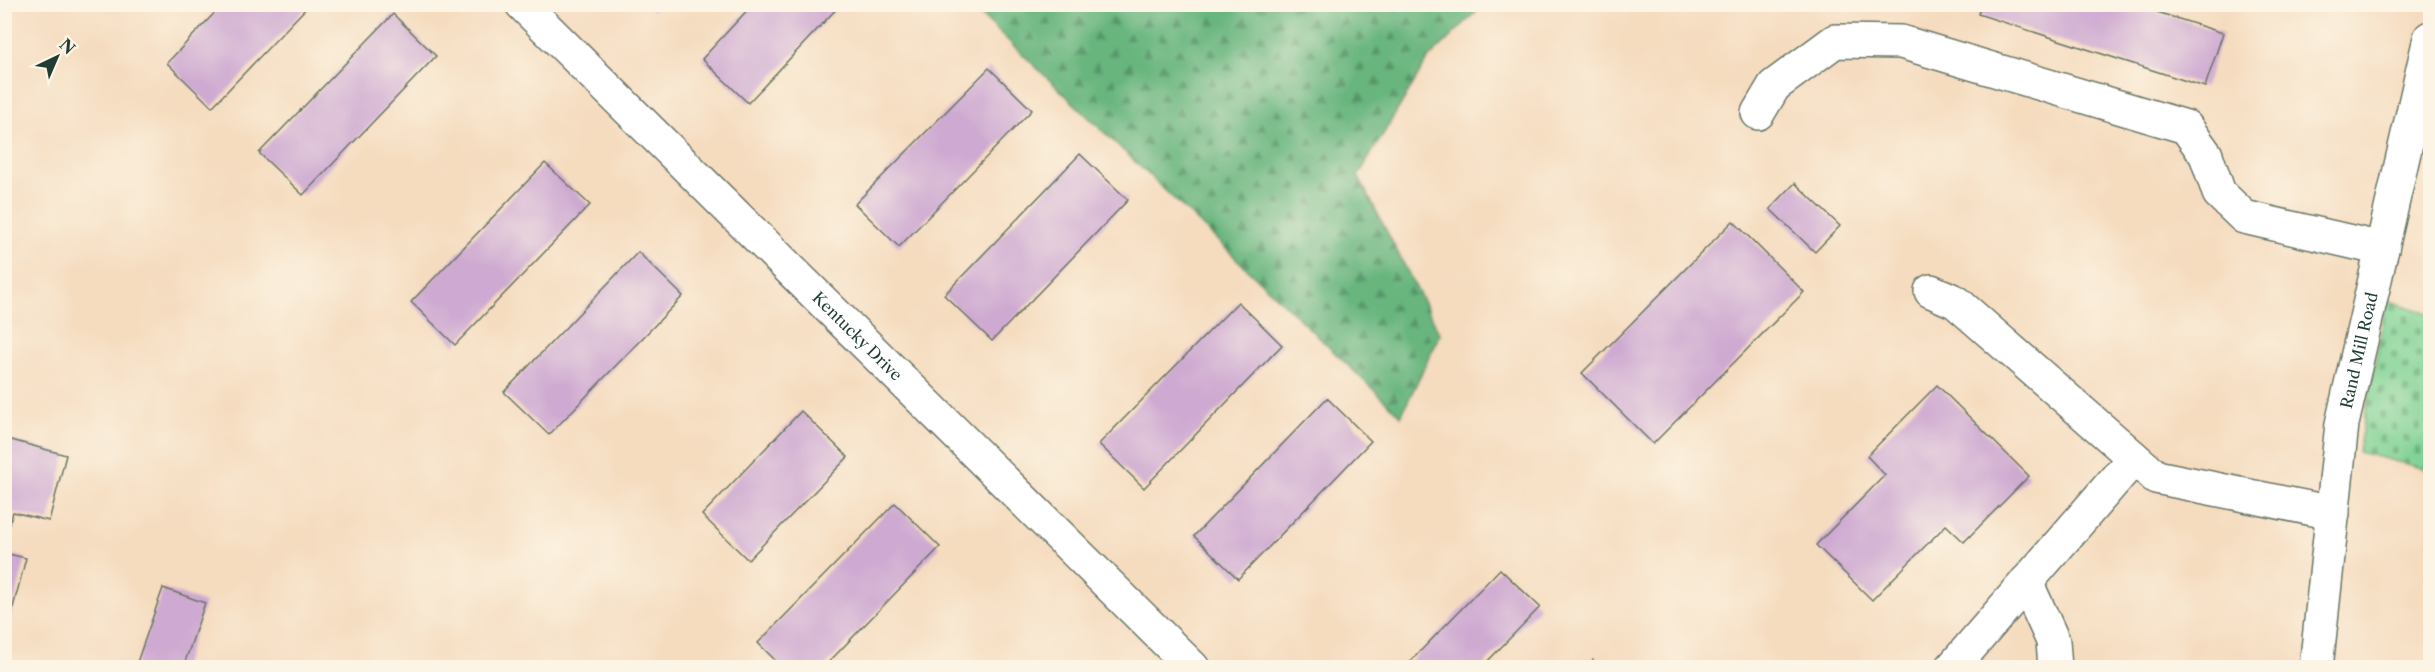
<svg xmlns="http://www.w3.org/2000/svg" width="2435" height="672" font-family="'Libre Caslon Text',serif">
<defs>
<pattern id="forest-firs" width="22" height="20" patternUnits="userSpaceOnUse" patternTransform="scale(1.5)"><rect width="22" height="20" fill="#68b57e"/><path d="M5 1l3.5 6h-7zM16 11l3.5 6h-7z" fill="#559468"/></pattern>
<pattern id="cemetery-stones" width="16" height="16" patternUnits="userSpaceOnUse" patternTransform="scale(1.5)"><rect width="16" height="16" fill="#80d395"/><path d="M2 7V4a2 2 0 0 1 4 0v3zM10 15v-3a2 2 0 0 1 4 0v3z" fill="#68ac7a"/></pattern>
</defs>
<rect width="100%" height="100%" fill="#fcf5e5"/>
<filter id="ink" filterUnits="userSpaceOnUse"><feTurbulence type="fractalNoise" baseFrequency=".0167" numOctaves="2"/><feDisplacementMap in="SourceGraphic" scale="12" xChannelSelector="R" yChannelSelector="G"/><feConvolveMatrix kernelMatrix="1 2 1 2 8 2 1 2 1" color-interpolation-filters="sRGB"/></filter>
<filter id="wash" filterUnits="userSpaceOnUse"><feTurbulence type="fractalNoise" baseFrequency=".008" numOctaves="4" result="noise"/><feDisplacementMap in="SourceGraphic" scale="24" xChannelSelector="R" yChannelSelector="G"/><feGaussianBlur stdDeviation="1.35" result="paint"/><feColorMatrix in="noise" values="0 0 0 0 0 0 0 0 0 0 0 0 0 0 0 0 0 1.4 0 .05"/><feComposite in="paint" operator="in"/></filter>
<g filter="url(#wash)">
<rect width="100%" height="100%" fill="#f5dcbf"/>
<!-- forest -->
<path fill="url(#forest-firs)" stroke="#447959" stroke-width="1.5" d="M971,5h512l-55,54 -70,117 82,158 -39,82z"/>
<!-- cemetery -->
<path fill="url(#cemetery-stones)" stroke="#508864" stroke-width="1.5" d="M2387,300l43,14v156l-72,-18z"/>
<g id="blocks">
<!-- building -->
<g fill="#cea9d1">
<path d="M223,4h87l-98,103 -45,-44z"/>
<path d="M647,4h12l-6,7z"/>
<path d="M753,4h88l-93,99 -46,-44z"/>
<path d="M1981,5h154l88,28 -18,54 -227,-73z"/>
<path d="M393,14l43,42 -133,139 -44,-42z"/>
<path d="M989,68l43,42 -133,137 -44,-43z"/>
<path d="M1080,154l48,46 -136,141 -48,-46z"/>
<path d="M545,163l45,42 -135,140 -44,-43z"/>
<path d="M1795,183l45,43 -25,26 -45,-43z"/>
<path d="M1733,221l71,71 -151,152 -71,-71z"/>
<path d="M638,252l45,44 -134,139 -45,-43z"/>
<path d="M1238,302l44,43 -138,143 -45,-44z"/>
<path d="M1937,385l92,91 -65,66 -18,-17 -74,75 -56,-55 69,-70 -18,-19z"/>
<path d="M1327,398l44,43 -133,138 -44,-43z"/>
<path d="M801,411l47,46 -100,103 -46,-45z"/>
<path d="M4,438l62,17 -17,66 -36,-9 -8,28z"/>
<path d="M895,503l45,44 -117,121h-40l-25,-25z"/>
<path d="M4,553l22,5 -21,80h-1z"/>
<path d="M1500,569l40,38 -59,61h-77z"/>
<path d="M163,588l42,15 -22,65h-48z"/>
<path d="M1593,660l7,8h-14z"/>
</g>
</g>
</g>
<g filter="url(#ink)">
<use href="#blocks" fill-opacity="0" stroke="#6a7565" stroke-width="1.5"/>
<g fill="none" stroke-linecap="round" stroke-linejoin="round">
<defs>
<g id="minor">
<path id="s1" d="M522,4l671,664"/>
<path d="M1758,113l16,-27 61,-45 66,1 285,85 20,28 13,38 25,24 138,32"/>
<path d="M1931,291l25,11 200,175 177,36"/>
<path d="M2026,582l27,59 2,27"/>
<path d="M1952,668l182,-210"/>
<path id="s2" d="M2316,668l26,-244 88,-386"/>
</g>
</defs>
<!-- minor casing -->
<use href="#minor" stroke="#6a7565" stroke-width="36"/>
<!-- minor -->
<use href="#minor" stroke="#fff" stroke-width="33"/>
</g>
</g>
<g text-anchor="middle" dominant-baseline="central" stroke-width="5" stroke-linejoin="round" paint-order="stroke">
<!-- street labels -->
<g font-size="16" fill="#1f3d34" stroke="#fcf5e5">
<text stroke="none"><textPath href="#s1" startOffset="472">Kentucky Drive</textPath></text>
<text stroke="none"><textPath href="#s2" startOffset="321">Rand Mill Road</textPath></text>
</g>
</g>
<!-- margin -->
<rect width="2435" height="672" fill="none" stroke="#fcf5e5" stroke-width="24"/>
<!-- north arrow -->
<g transform="translate(57 57) rotate(44)" stroke="#fcf5e5" stroke-width="4.5" paint-order="stroke">
<path d="M0-4.5L10 22L0 15L-10 22Z" fill="#1f3d34"/>
<text y="-9" font-size="16" font-weight="bold" text-anchor="middle" fill="#1f3d34">N</text>
</g>
</svg>
